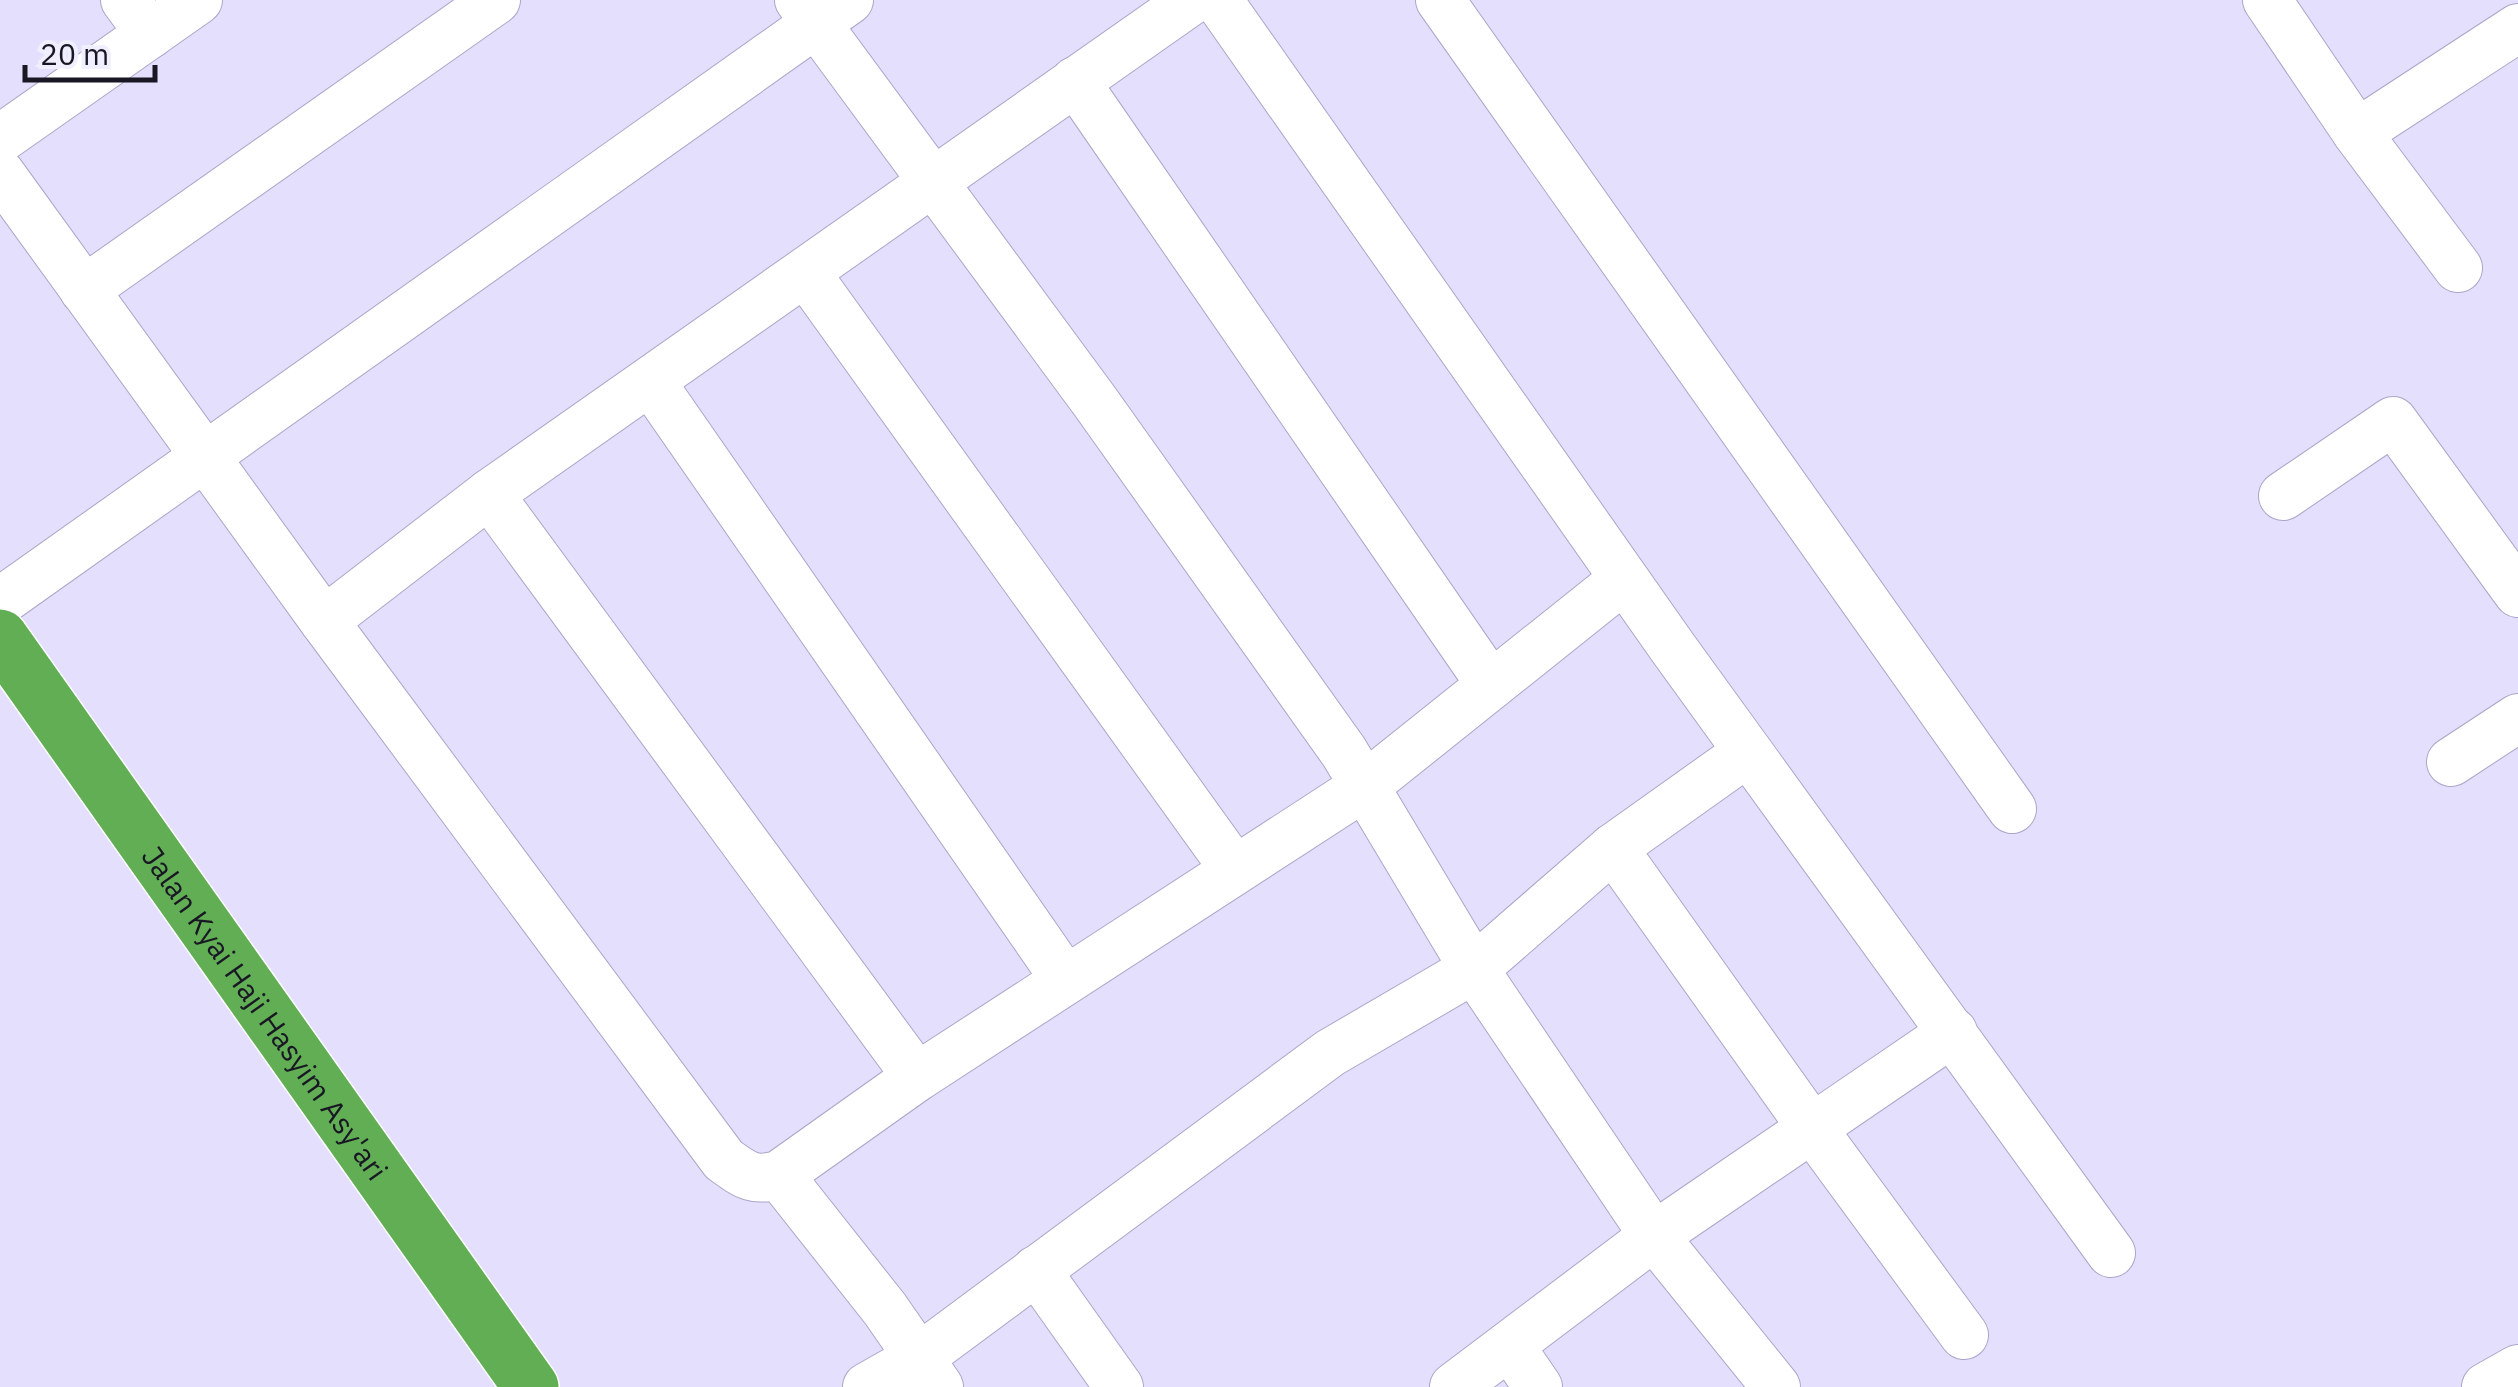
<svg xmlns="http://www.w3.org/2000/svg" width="2518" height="1387" font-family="'IBM Plex Sans',sans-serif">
<rect width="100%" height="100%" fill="#e3dffc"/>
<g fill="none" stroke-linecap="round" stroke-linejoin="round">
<defs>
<g id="minor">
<path d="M125,0l25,34"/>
<path d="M799,0l297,403 248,349 130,217 180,267 122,151"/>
<path d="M1218,0l455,648 438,605"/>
<path d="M1440,0l572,809"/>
<path d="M2267,0l90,133 161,-105"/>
<path d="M1075,81l416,604"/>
<path d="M2357,133l101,135"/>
<path d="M0,139l198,-139"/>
<path d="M0,173l324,448 400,539c21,15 29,22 55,15l138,-98 448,-291 259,-207"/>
<path d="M806,273l429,597"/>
<path d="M84,290l412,-290"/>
<path d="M651,382l414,597"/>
<path d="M2283,496l110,-75 125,172"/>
<path d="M0,602l849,-602"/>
<path d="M324,621l165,-127"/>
<path d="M2451,762l67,-44"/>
<path d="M1613,848l199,280 152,207"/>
<path d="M917,1077l-428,-583 703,-494"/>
<path d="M779,1175l106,134 54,78"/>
<path d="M1036,1270l83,117"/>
<path d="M1510,1346l28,41"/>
<path d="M867,1387l53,-30 410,-304 144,-84 139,-121 135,-96"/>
<path d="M1454,1387l200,-151 299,-204"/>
<path d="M2486,1387l32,-18"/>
</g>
<g id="highway">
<path id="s1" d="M0,637l531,750"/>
</g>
</defs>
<!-- minor casing -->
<use href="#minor" stroke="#aba6c9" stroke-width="50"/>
<!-- highway casing -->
<use href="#highway" stroke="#fff" stroke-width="58"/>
<!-- minor -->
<use href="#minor" stroke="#fff" stroke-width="48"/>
<!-- highway -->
<use href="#highway" stroke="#61ae55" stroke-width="55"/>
</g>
<g text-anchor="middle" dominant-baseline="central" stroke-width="9" stroke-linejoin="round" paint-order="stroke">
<!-- street labels -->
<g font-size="30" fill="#191724" stroke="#f0effd">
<text stroke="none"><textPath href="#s1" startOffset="460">Jalan Kyai Haji Hasyim Asy'ari</textPath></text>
</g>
</g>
<!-- scale -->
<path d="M25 65v15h130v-15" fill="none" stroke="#191724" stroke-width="5"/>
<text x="40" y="65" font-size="30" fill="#191724" stroke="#f0effd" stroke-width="8" paint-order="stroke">20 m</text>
</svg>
